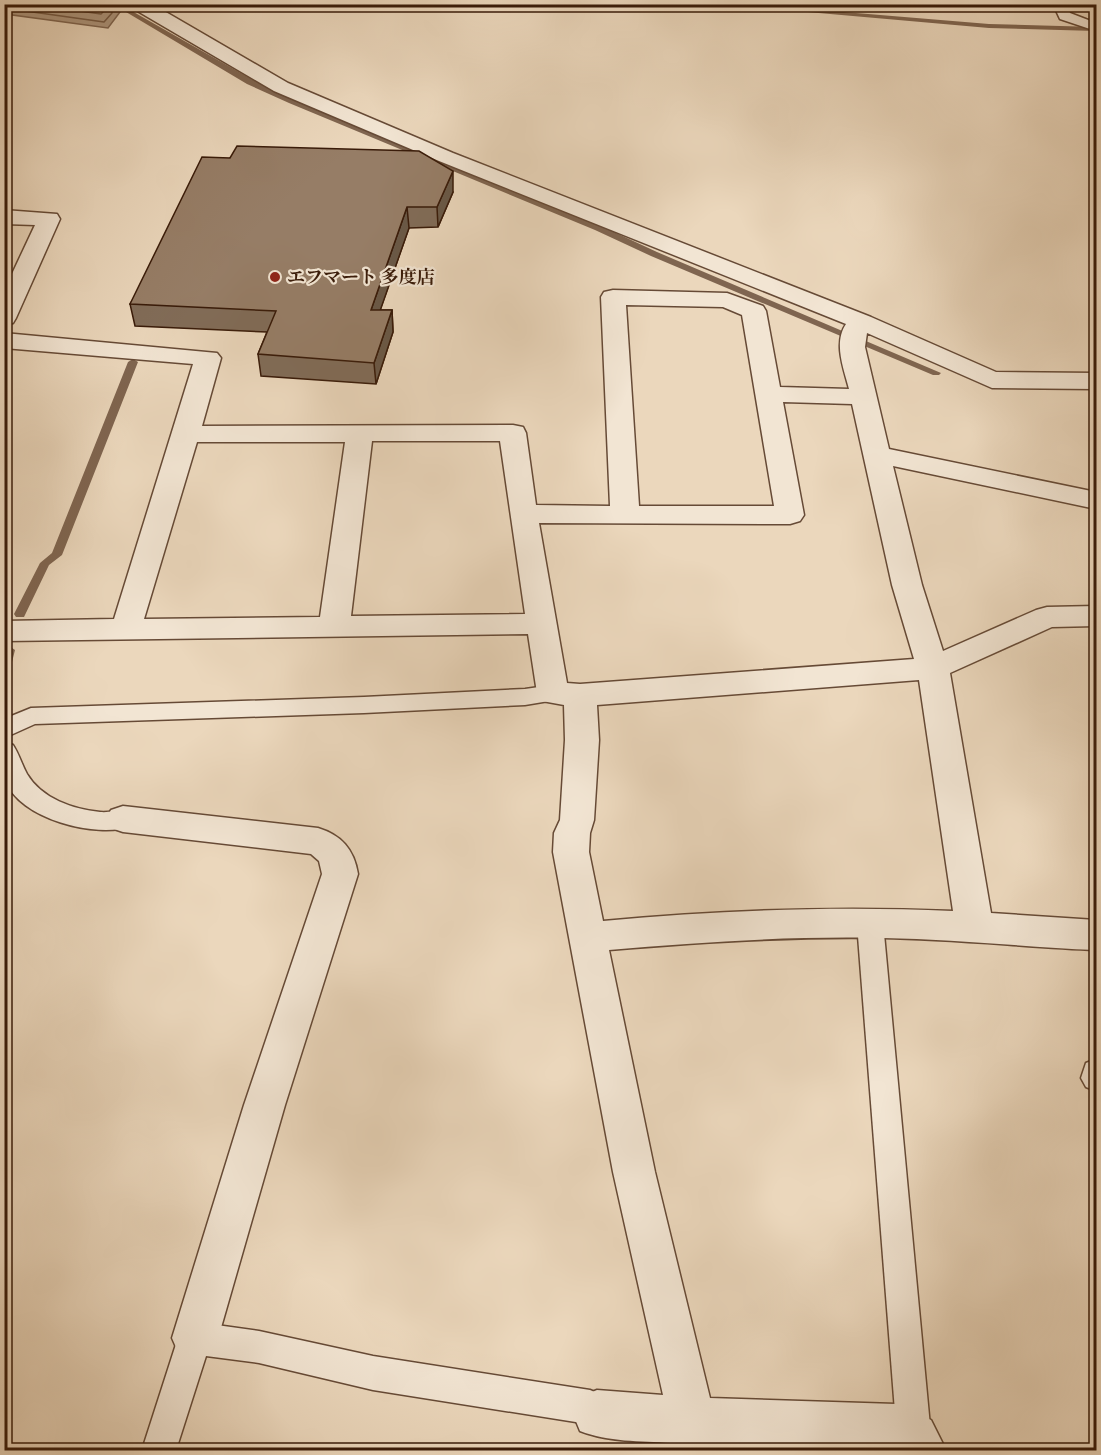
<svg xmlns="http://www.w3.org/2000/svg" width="1101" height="1455" font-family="'IM FELL Double Pica','Noto Serif JP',serif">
<rect width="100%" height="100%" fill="#ebd7bc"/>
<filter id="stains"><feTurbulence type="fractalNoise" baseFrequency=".00333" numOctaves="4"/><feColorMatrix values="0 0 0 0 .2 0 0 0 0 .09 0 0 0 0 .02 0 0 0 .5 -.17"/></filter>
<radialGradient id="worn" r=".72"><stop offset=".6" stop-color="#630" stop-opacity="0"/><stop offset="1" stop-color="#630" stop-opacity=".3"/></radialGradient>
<!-- water -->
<path fill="#ae977f" stroke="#7f6550" stroke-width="1.5" d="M103,4l20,4 -15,20 -103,-14v-9z"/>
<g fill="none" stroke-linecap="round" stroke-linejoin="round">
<!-- shore -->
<g stroke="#745944" stroke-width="1.5">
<path d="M30,4l71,10 3,-3v-7"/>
<path d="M4,8l100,14 8,-9 -1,-9"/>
</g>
<!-- stream -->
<g fill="#7f6550" fill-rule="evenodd">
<path d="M715,4h33l241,20 107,3v4l-107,-3z"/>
<path d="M123,6l130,74 42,19 306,127 56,26 284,121 -2,2h-6l-282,-119 -56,-26 -306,-127 -42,-19 -126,-75v-2z"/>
<path d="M133,359l5,3 -76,193 -13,10 -25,52h-8l-2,-3 26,-51 12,-10 76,-191z"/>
<path d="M9,646l6,4 -5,20 -6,4v-26z"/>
</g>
<defs>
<g id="service">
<path d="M1053,4h13l4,9 26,10v8l-36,-12z"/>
<path d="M553,685l8,2 4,6 -4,6 -36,6 -161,8 -329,11 -31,14v-19l27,-11 333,-11 161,-8z"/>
<path d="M4,742l9,3c6,9 9,20 14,29 15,25 46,35 73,38 11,1 21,-3 32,0l4,7 -4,7c-35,13 -113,-7 -127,-46 -3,-11 -1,-27 -1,-38z"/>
<path d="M870,912l10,3 3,8 48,514 -5,12 -3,1 -21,-1 -5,-12 -40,-514 3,-8z"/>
<path d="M1096,1059v32l-10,-4 -5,-9 5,-15z"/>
<path d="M195,1322l64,9 114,25 217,34c13,5 19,11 24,24l-5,12 -12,5 -15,-8 -209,-33 -114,-27 -53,-7 -30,94h-34l36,-112 5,-11z"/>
</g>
<g id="minor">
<path d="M152,4l136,79 165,70 418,164 125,55 100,1v16l-104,-1 -125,-55 -2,14 24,102 207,43v17l-203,-43 29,119 21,66 93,-41 11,-3 49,-1v20l-44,1 -102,46 41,240 105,7v30c-71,-3 -142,-11 -213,-12 -92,-2 -182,4 -274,12l46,222 55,226 186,6 35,16 15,30c-92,0 -184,0 -275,-7 -31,-2 -63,-1 -91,-12l-7,-17 7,-17 17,-7 66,5 -50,-223 -60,-320 1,-19 6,-13 5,-80 -1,-35 -22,-4 -5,-8 -9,-59 -524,7v-20l110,-2 79,-255 -189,-16v-15l213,20 4,5 -19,68 311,-1 10,2 3,6 10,72 74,1 -9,-209 3,-5 9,-2 114,3 36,13 3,5 14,76 69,2c-5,-20 -16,-46 -3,-65l-407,-163 -165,-70 -140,-82 -3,-4zM626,305l97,2 19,8 32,191h-135zM783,402l69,2 40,181 22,74 -334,25 -13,-1 -28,-160 251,1 10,-3 4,-6zM372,441h128l25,173 -174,2zM197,442h148l-25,175 -176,2zM919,680l34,231c-117,-5 -233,-1 -350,10l-14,-69 1,-19 4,-13 5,-80 -2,-35z"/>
<path d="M4,210l53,4 3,5 -44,99 -3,5 -9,2v-34l31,-66 -31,-1z"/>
<path d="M123,806l195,22c23,7 36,21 40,46l-73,231 -67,233 -7,16 -16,6 -16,-6 -7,-16 72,-233 78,-231 -3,-13 -8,-7 -188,-22 -12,-4 -5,-9 5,-9z"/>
</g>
</defs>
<!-- service casing -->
<use href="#service" stroke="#664a36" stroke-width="3"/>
<!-- minor casing -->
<use href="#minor" stroke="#664a36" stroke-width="3"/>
<!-- service -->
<use href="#service" fill="#f2e5d3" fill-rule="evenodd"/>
<!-- minor -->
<use href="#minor" fill="#f2e5d3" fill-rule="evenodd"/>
</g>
<!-- wall -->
<path fill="#816c58" stroke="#391b09" stroke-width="1.5" d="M230,158l223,34 -15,35 -29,1 -29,82h12l1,22 -17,52 -115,-8 -3,-22 9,-22 -132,-6 -5,-22z"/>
<!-- shaded-wall -->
<g fill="#695847" stroke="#391b09" stroke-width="1.5">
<path d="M453,171v21l-15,35 -1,-20z"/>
<path d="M407,207l2,21 -36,103 -2,-21z"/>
<path d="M392,310l1,22 -17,52 -2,-21z"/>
</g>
<!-- building -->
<path fill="#967d66" stroke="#391b09" stroke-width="1.5" d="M237,146l182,5 34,20 -16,36h-30l-36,103h21l-18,53 -116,-9 18,-43 -146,-7 72,-147 28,1z"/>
<!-- markers -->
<circle fill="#8f2418" stroke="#f2e5d3" stroke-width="2" cx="275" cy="277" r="6"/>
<g text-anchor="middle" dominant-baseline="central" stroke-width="4.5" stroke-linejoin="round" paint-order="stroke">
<!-- far-poi labels -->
<g font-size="18" font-weight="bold" fill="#391b09" stroke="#f2e5d3" text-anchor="start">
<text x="287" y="277">エフマート 多度店</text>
</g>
</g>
<!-- margin -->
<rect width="1101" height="1455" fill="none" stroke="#ebd7bc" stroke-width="24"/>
<rect x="6" y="6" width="1089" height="1443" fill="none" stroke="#391b09" stroke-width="3"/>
<rect x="12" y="12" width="1077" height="1431" fill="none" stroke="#391b09" stroke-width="1.5"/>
<rect width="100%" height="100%" filter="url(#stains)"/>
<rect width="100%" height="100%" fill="url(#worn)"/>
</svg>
